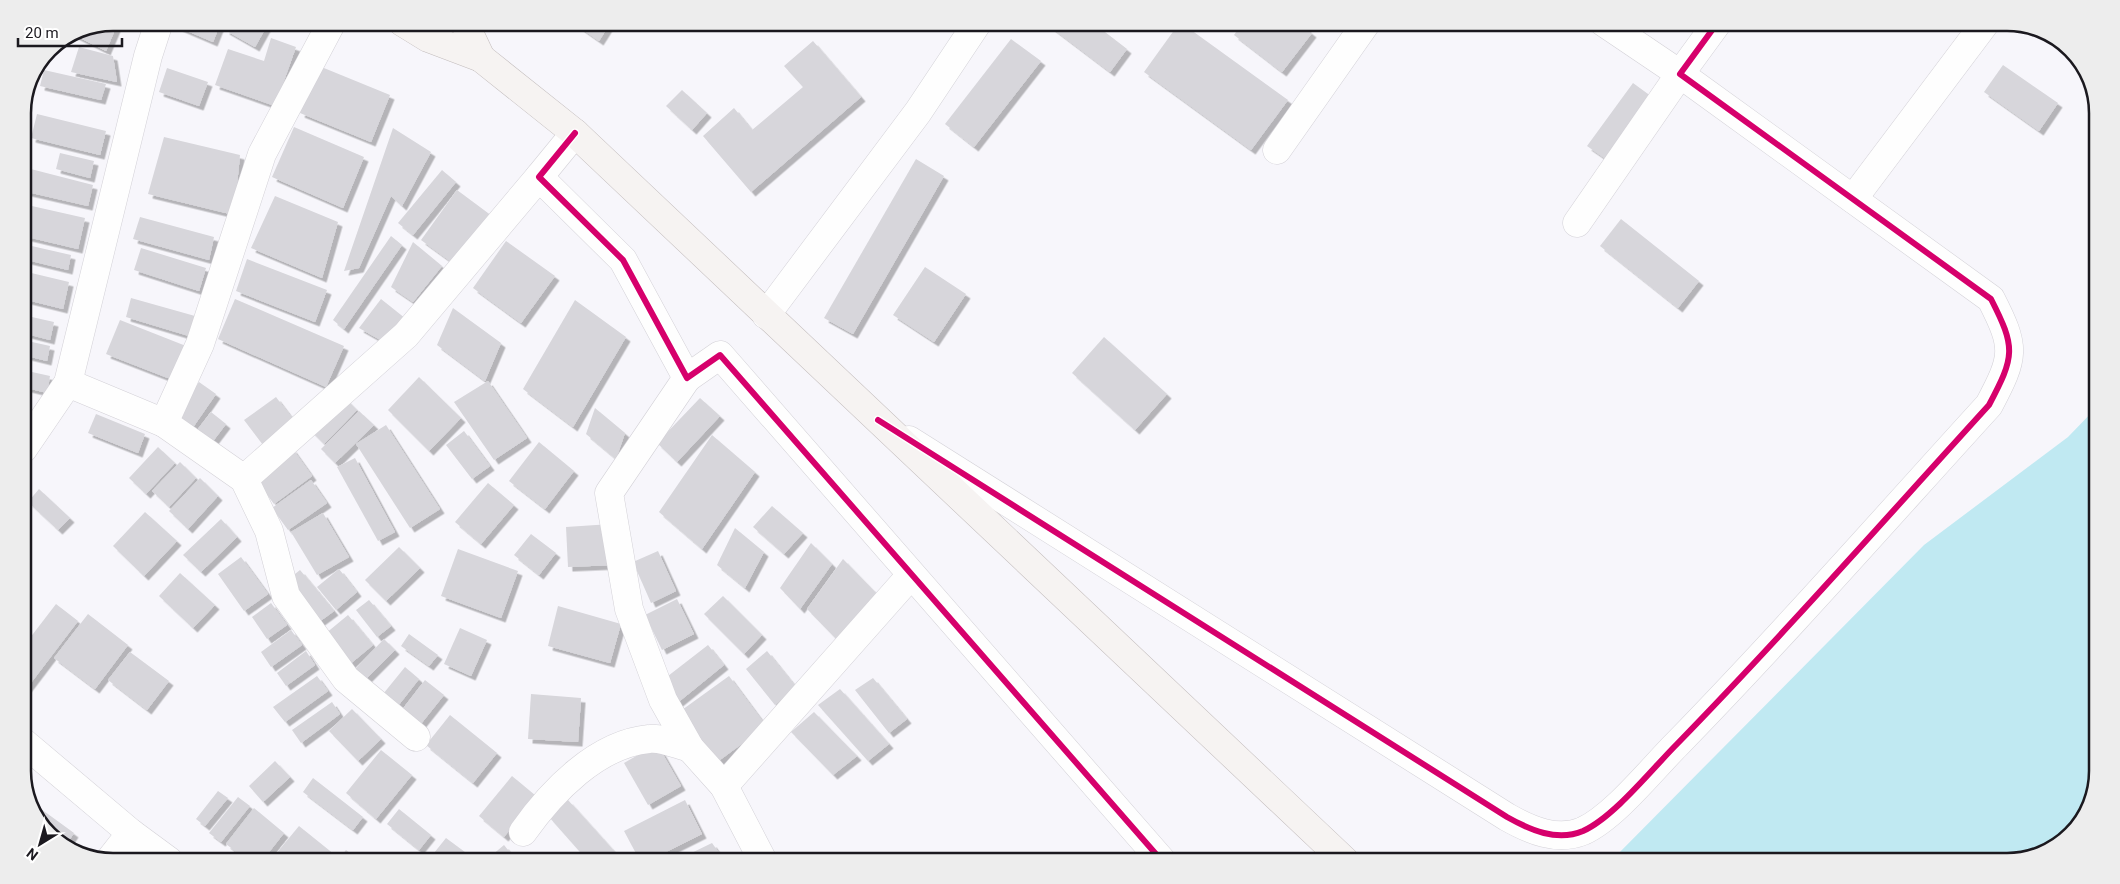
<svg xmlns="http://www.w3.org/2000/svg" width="2120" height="884" font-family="Roboto,sans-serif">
<defs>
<filter id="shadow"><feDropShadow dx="4.5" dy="4.5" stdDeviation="0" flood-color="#0004"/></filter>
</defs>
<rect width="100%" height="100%" fill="#f7f6fb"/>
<!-- water -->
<path fill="#c0e9f2" d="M2097,407v364l-6,34 -34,41 -50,15h-396l313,-316 144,-108z"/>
<!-- building -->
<g fill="#d7d6db" filter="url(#shadow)">
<path d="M180,22h41l-8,20 -35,-15z"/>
<path d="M229,22h40l-14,25 -30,-17z"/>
<path d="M572,22h39l-12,19z"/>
<path d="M1044,22h48l35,27 -17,23z"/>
<path d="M1180,22l108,78 -37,50 -107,-78z"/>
<path d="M1243,22h55l14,11 -30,39 -48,-37z"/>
<path d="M112,23l5,2 -11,26 -34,-17 7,-5z"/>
<path d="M271,38l25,9 -21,59 -60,-21 13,-36 36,12z"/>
<path d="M1011,39l30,22 -67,86 -29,-23z"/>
<path d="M813,41l48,56 -110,95 -48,-56 31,-28 18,22 51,-43 -19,-21z"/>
<path d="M79,47l34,9 4,26 -46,-10z"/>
<path d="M2003,65l55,38 -19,28 -55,-39z"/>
<path d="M319,66l71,29 -19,47 -71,-29z"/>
<path d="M167,68l41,14 -9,24 -40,-14z"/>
<path d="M44,70l62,14 -5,16 -61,-14z"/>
<path d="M1633,83l26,19 -46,62 -26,-18z"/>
<path d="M682,90l25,23 -15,17 -26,-24z"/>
<path d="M37,114l69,17 -6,24 -69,-17z"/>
<path d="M294,127l70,30 -21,51 -71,-31z"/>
<path d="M393,128l38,24 -29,54 -11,-10 -32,72 -15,3z"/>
<path d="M164,137l76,18 -6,60 -86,-21z"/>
<path d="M60,153l34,8 -4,17 -34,-9z"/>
<path d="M916,159l28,17 -91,158 -29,-16z"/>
<path d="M23,167l70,18 -5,21 -65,-15z"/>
<path d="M442,170l14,12 -43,53 -15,-12z"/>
<path d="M457,190l35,26 -35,50 -36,-26z"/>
<path d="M275,196l63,26 -16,56 -71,-30z"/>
<path d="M23,204l62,14 -7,31 -55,-13z"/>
<path d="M140,217l74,20 -5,23 -76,-21z"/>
<path d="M1621,219l78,62 -21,27 -78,-62z"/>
<path d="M391,236l11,9 -58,84 -11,-9z"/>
<path d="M506,241l49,35 -34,47 -48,-35z"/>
<path d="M413,242l29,24 -29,36 -22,-15z"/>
<path d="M23,244l48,11 -3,15 -45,-11z"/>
<path d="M141,248l65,20 -7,23 -65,-21z"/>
<path d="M247,259l80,31 -12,32 -79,-31z"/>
<path d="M925,267l41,27 -32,48 -41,-27z"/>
<path d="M23,271l46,11 -6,27 -40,-10z"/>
<path d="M131,298l64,18 -6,20 -63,-19z"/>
<path d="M235,299l109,47 -18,41 -108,-48z"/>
<path d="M381,299l25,20 -22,23 -25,-14z"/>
<path d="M575,300l51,37 -53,90 -50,-38z"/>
<path d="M453,308l48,35 -16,38 -48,-36z"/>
<path d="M23,315l31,7 -4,18 -27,-7z"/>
<path d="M120,320l66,26 -13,34 -67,-26z"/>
<path d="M1104,337l63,57 -32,36 -63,-57z"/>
<path d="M23,340l27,6 -3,15 -24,-6z"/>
<path d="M23,370l27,6 -3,17 -24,-6z"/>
<path d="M419,377l42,41 -32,33 -41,-41z"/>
<path d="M488,381l39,57 -33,22 -40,-58z"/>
<path d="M199,382l17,12 -29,42 -17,-12z"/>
<path d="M342,395l15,15 -33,34 -16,-16z"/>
<path d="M276,397l19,25 -32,23 -19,-25z"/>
<path d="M700,398l20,18 -43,46 -20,-19z"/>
<path d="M595,408l30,25 -9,26 -30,-25z"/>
<path d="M359,411l15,14 -39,38 -14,-14z"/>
<path d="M211,412l15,12 -19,25 -16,-11z"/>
<path d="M96,414l49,20 -7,19 -50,-20z"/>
<path d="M386,425l54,84 -30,19 -54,-84z"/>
<path d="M464,431l26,35 -18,13 -26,-34z"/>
<path d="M712,435l43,37 -53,77 -43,-37z"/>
<path d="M539,442l35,29 -29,38 -36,-28z"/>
<path d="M158,447l17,16 -29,31 -17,-16z"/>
<path d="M292,448l20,28 -38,28 -21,-28z"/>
<path d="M355,458l40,74 -17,9 -41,-74z"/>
<path d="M180,462l16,16 -27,29 -17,-16z"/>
<path d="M200,478l18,18 -30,33 -19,-18z"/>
<path d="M311,480l16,23 -39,27 -16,-22z"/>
<path d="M488,483l26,22 -33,39 -26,-22z"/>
<path d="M39,489l31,29 -12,12 -30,-28z"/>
<path d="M772,506l31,27 -19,21 -31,-27z"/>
<path d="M145,512l32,29 -33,35 -31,-30z"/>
<path d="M323,513l26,44 -32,18 -26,-43z"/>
<path d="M221,519l16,18 -36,35 -18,-17z"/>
<path d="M611,524l3,41 -46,2 -2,-40z"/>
<path d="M735,528l29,24 -19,36 -28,-23z"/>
<path d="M531,534l25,19 -17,22 -25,-20z"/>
<path d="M811,543l21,21 -32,45 -20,-21z"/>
<path d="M399,547l21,21 -34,33 -21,-21z"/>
<path d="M458,549l60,22 -17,47 -60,-22z"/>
<path d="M658,551l18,40 -25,12 -18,-41z"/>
<path d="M241,557l27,37 -24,17 -26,-37z"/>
<path d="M843,559l35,36 -36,50 -35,-36z"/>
<path d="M339,569l18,23 -21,18 -19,-23z"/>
<path d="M300,570l34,41 -15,11 -34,-40z"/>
<path d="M180,573l35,32 -22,23 -34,-32z"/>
<path d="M723,596l39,39 -18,19 -40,-40z"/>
<path d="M677,599l17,35 -32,16 -17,-35z"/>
<path d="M369,600l22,26 -14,11 -21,-27z"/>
<path d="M271,603l16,22 -20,14 -15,-22z"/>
<path d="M56,604l22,17 -54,71 -1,-45z"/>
<path d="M558,606l63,18 -11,39 -62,-17z"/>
<path d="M88,614l40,31 -33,44 -41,-31z"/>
<path d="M348,615l25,30 -29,24 -25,-30z"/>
<path d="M460,628l27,12 -16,36 -27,-12z"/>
<path d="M291,630l11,15 -31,22 -10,-15z"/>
<path d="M409,634l29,21 -9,11 -28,-20z"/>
<path d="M384,639l11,11 -30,30 -10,-11z"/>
<path d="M708,645l16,20 -48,39 -17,-21z"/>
<path d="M306,651l9,14 -29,21 -9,-13z"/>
<path d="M767,651l29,36 -21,18 -29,-36z"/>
<path d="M130,652l39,29 -22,29 -39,-30z"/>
<path d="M405,667l14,12 -25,32 -15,-12z"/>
<path d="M317,676l11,15 -43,31 -12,-15z"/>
<path d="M729,676l37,50 -53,39 -38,-50z"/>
<path d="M873,678l34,41 -18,14 -34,-43z"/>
<path d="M425,680l19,15 -28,35 -18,-15z"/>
<path d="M840,689l49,55 -21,17 -50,-56z"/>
<path d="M531,694l50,4 -3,44 -50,-3z"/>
<path d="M332,702l8,12 -39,29 -9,-13z"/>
<path d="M352,709l29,30 -23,22 -29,-30z"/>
<path d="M814,712l43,44 -24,19 -42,-43z"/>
<path d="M450,715l47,38 -24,30 -47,-38z"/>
<path d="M657,744l24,42 -33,19 -24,-42z"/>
<path d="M381,750l31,25 -36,44 -30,-26z"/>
<path d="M275,761l15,16 -27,25 -14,-16z"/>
<path d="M512,776l24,20 -32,41 -25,-21z"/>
<path d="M313,778l50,39 -10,13 -50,-38z"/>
<path d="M218,791l10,7 -23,28 -9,-7z"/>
<path d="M238,797l12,9 -29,36 -12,-9z"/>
<path d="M568,800l55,61h-35l-39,-44z"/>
<path d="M685,800l17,34 -54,27h-8l-16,-30z"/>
<path d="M254,808l30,25 -22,28h-14l-22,-17z"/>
<path d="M41,809l33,24 -8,12 -25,-19 -4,-11z"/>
<path d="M399,809l32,26 -12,15 -32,-26z"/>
<path d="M299,826l36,29 -5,6h-60z"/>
<path d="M446,838l27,20 -2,3h-26l-11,-8z"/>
<path d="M712,843l13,18h-45l-1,-2z"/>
<path d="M504,845l12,15 -31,1z"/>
<path d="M346,850l14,11h-23z"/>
</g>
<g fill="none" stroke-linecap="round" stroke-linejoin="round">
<defs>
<g id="minor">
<path d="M332,22l-70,132 -62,190 -36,79 80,56 25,52 17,65 60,83 70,58"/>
<path d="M575,133l-36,44 84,83 64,118 33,-23 442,506"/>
<path d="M1277,150l90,-128"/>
<path d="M1853,199l133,-177"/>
<path d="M1577,223l103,-149 -77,-52"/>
<path d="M766,315l152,-203 60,-90"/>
<path d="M687,378l-78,115 20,116 34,91 27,48 34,38 39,75"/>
<path d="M68,383l96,40"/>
<path d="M909,440l598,377c23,13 50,25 76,14 31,-14 69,-62 94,-87 107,-110 209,-226 312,-339 26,-49 27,-57 2,-106l-311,-225 38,-52"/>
<path d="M23,449l45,-66 80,-327 11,-34"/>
<path d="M244,479l162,-144 133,-158"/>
<path d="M23,742l108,91 38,28"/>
<path d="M724,786l187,-211"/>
<path d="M523,832c29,-41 74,-88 126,-93 12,-2 29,6 41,9"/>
<path d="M109,861l22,-28"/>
</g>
<g id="primary">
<path d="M402,22l26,16 53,20 94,75 770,728"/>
<path d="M464,22l17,36"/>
</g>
</defs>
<!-- minor casing -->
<use href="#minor" stroke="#d3d1d7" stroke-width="29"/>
<!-- primary casing -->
<use href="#primary" stroke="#c2bcbc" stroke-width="29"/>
<!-- minor -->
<use href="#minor" stroke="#fefefe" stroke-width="28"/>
<!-- primary -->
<use href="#primary" stroke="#f6f3f2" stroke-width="28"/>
<defs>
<g id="cycleway">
<path d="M575,133l-36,44 84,83 64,118 33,-23 442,506"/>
<path d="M878,420l629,397c23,13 50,25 76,14 31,-14 69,-62 94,-87 107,-110 209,-226 312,-339 26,-49 27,-57 2,-106l-311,-225 38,-52"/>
</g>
</defs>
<!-- cycleway casing -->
<use href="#cycleway" stroke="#fff" stroke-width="9"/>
<!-- cycleway -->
<use href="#cycleway" stroke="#d6006c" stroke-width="6"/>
</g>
<!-- crop -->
<path d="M0 0H2120V884H0ZM113 31H2007A82 82 0 0 1 2089 113V771A82 82 0 0 1 2007 853H113A82 82 0 0 1 31 771V113A82 82 0 0 1 113 31Z" fill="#ededed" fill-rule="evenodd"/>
<path fill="none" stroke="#1b191f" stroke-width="2.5" d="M113 31H2007A82 82 0 0 1 2089 113V771A82 82 0 0 1 2007 853H113A82 82 0 0 1 31 771V113A82 82 0 0 1 113 31Z"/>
<!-- north arrow -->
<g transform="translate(40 844) rotate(217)" stroke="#ffffff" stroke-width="4" paint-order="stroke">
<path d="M0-4L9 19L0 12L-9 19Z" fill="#1b191f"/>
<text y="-8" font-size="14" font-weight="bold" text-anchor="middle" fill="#1b191f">N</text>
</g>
<!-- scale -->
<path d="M18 38v8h104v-8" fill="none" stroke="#1b191f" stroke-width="2.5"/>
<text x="25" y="38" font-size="15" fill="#1b191f" stroke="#ffffff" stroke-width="4" paint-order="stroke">20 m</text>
</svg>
